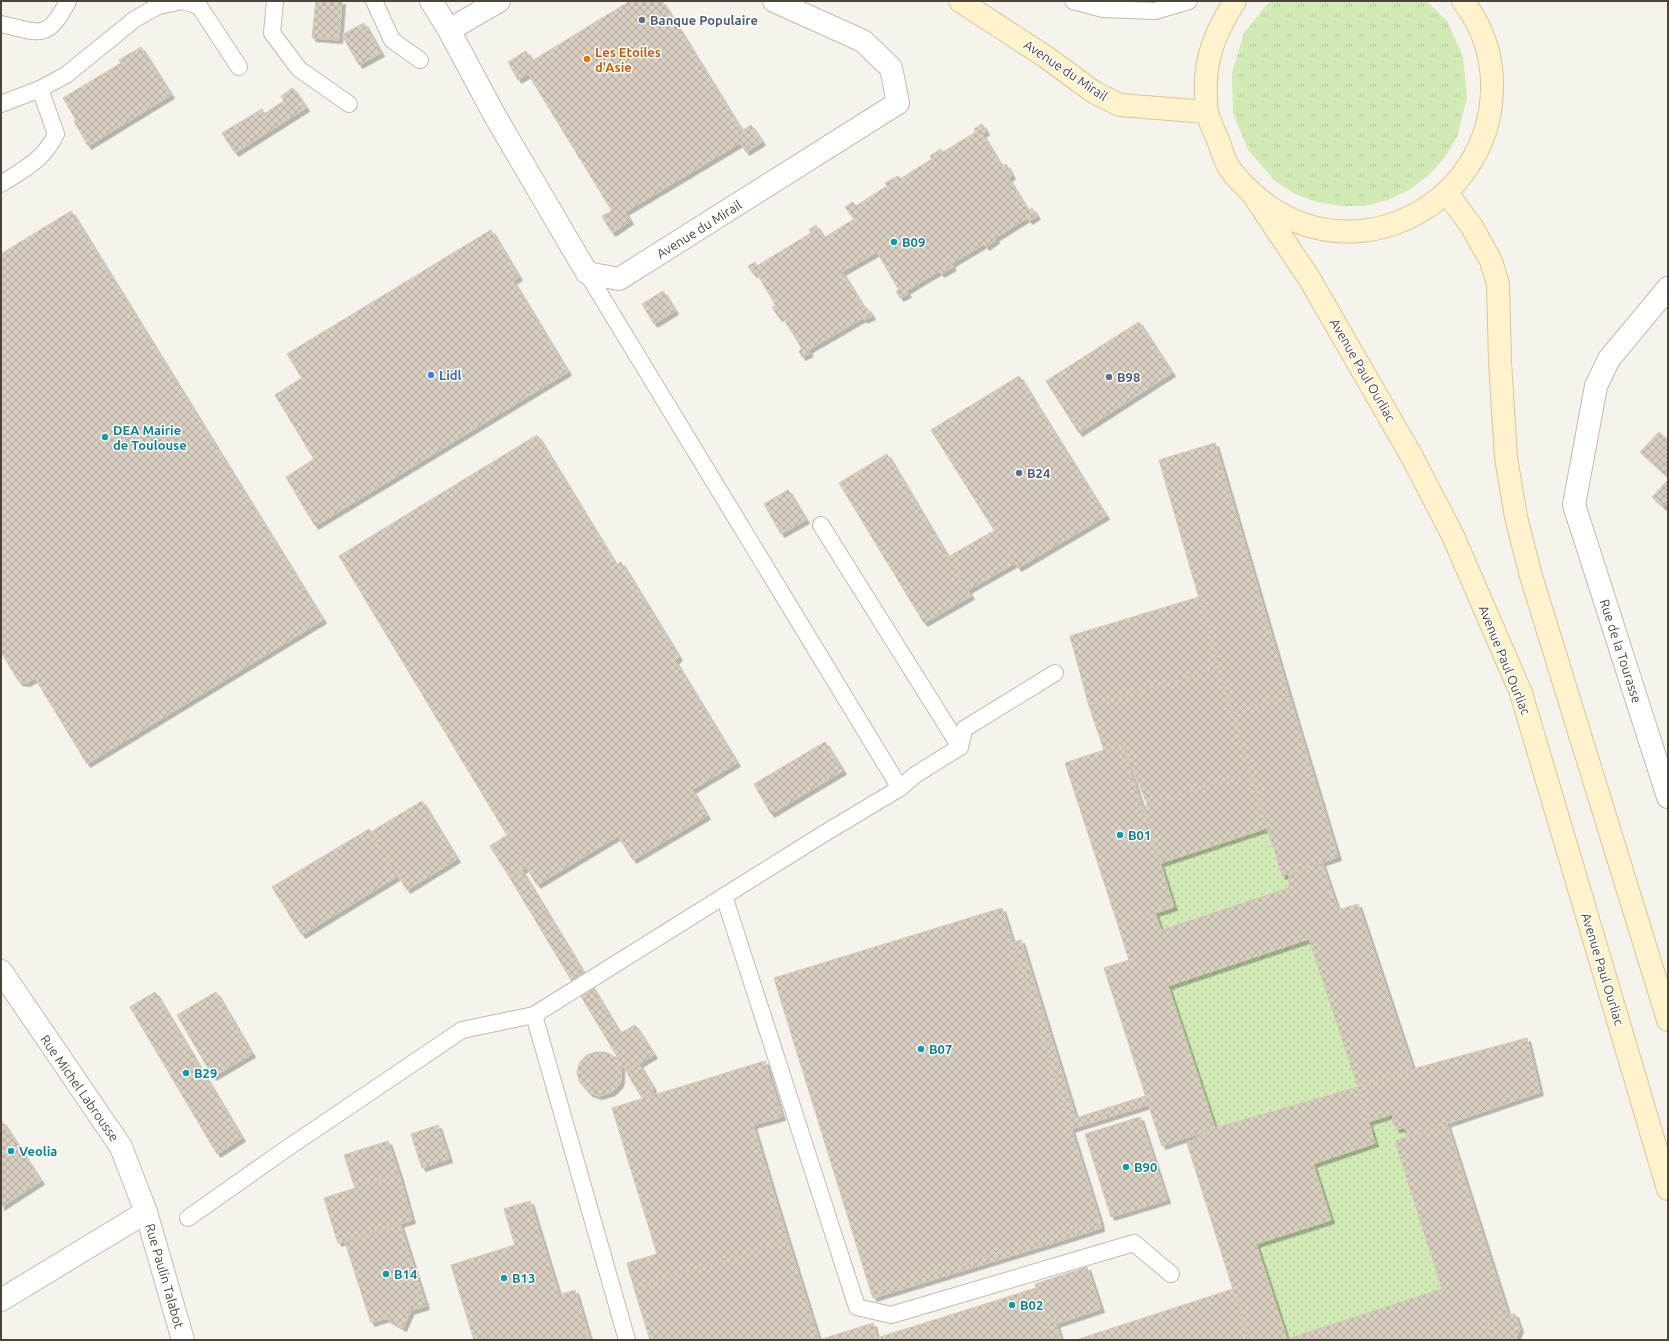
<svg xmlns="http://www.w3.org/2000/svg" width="1669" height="1341" font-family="Ubuntu,sans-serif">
<defs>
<pattern id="grass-tufts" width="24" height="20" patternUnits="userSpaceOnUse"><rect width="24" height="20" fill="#d2eab5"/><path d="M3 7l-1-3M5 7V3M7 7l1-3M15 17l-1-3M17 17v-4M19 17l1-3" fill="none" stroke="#b6ca9c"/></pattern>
<pattern id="garden-dots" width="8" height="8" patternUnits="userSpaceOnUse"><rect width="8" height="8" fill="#d2eab5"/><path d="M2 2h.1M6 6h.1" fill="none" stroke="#b6ca9c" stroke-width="1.8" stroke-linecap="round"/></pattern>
<pattern id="building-cross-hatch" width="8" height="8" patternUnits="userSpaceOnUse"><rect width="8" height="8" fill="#d8cfc1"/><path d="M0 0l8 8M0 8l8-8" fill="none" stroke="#b1aa9e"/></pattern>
<filter id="shadow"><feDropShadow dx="3.5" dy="3.5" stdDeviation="0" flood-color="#0004"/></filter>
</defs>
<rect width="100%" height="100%" fill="#f6f3ec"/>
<!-- grass -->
<path fill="url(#grass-tufts)" d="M1270,1h157l20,20 16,36 4,41 -10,39 -12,20 -16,18 -20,15 -21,10 -24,6h-23l-24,-4 -22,-8 -20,-13 -27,-31 -15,-37 -1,-41 12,-39z"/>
<!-- garden -->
<g fill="url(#garden-dots)">
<path d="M1267,828l14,48 8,-2v14l-128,42 -6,-17 19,-6 -13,-44z"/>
<path d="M1309,939l49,148 -143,41 -47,-142z"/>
<path d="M1393,1114l-1,8 4,7 10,-1 2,9 -13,5 47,147 -155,50 -31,-95 75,-24 -18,-56 62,-20 -7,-22z"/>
</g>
<!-- building -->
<g fill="url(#building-cross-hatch)" stroke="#d3c7b4" filter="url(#shadow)">
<path d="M316,1h26l-3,39 -27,-2z"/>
<path d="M630,1h32l80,130 9,-6 11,17 -16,10 -6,-9 -115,69 5,9 -18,12 -10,-17 10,-5 -84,-137 -10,6 -10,-18 18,-11 6,10z"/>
<path d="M364,23l17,30 -22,12 -17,-30z"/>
<path d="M141,47l30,48 -83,51 -14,-25 2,-1 -13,-22 58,-35 -2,-3z"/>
<path d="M293,88l13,20 -71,45 -13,-20 40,-24 2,5 20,-13 -3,-5z"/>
<path d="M982,124l4,8 -4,2 20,33 4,-3 6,12 -4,2 20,33 4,-3 5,8 -8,5 -2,-3 -32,20 1,2 -10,7 -2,-3 -33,20 2,3 -12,7 -2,-3 -33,20 2,3 -8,4 -4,-7 3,-1 -22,-38 -35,20 23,38 2,-2 5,8 -8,4 -1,-2 -55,32 2,3 -8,4 -3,-6 3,-2 -20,-33 -3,2 -7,-11 4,-1 -20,-34 -3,2 -5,-8 7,-4 2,4 54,-33 -2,-3 7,-5 8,13 30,-19 -9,-12 8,-5 3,4 31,-20 -2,-3 13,-7 2,3 32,-20 -2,-3 11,-7 2,3 33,-20 -2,-3z"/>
<path d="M71,211l252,409 -236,144 -52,-86 -8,5 -8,-1 -18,-30v-398z"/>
<path d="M491,230l28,47 -6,4 55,91 -253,154 -29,-49 28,-18 -39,-64 27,-17 -15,-24z"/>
<path d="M663,291l12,20 -21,13 -12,-20z"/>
<path d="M1139,322l33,51 -93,60 -33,-52z"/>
<path d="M1019,376l87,140 -88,52 -87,-138z"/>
<path d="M1659,432l9,8v2l-18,19 -10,-9z"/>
<path d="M537,435l79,130 5,-3 58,95 -4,4 62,102 -45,27 15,26 -74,44 -15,-24 -81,49 -198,-329z"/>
<path d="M1668,442v20l-8,8 -10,-9z"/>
<path d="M1215,443l74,252 -57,17 -73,-252z"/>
<path d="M887,454l84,142 -47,27 -85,-140z"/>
<path d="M1668,462v16l-8,-8z"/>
<path d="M1668,480v21l-5,6 -11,-10z"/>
<path d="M788,490l18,30 -25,14 -17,-30z"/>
<path d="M995,530l20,33 -47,27 -20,-33z"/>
<path d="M1199,597l20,71 -130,38 -19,-70z"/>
<path d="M1219,668l31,105 -102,33 -26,-62 -18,6 -15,-44z"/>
<path d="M1289,695l49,162 -56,19 -50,-164z"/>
<path d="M825,742l18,29 -72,43 -17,-30z"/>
<path d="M1122,744l52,163 -56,18 -53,-162z"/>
<path d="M1250,773l17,55 -106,35 -18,-56z"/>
<path d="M422,801l35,58 -50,31 -36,-58z"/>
<path d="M369,829l29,47 -96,59 -30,-48z"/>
<path d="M507,835l20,32 -17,11 -20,-32z"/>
<path d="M1322,863l16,47 20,-6 55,165 -55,18 -49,-148 -141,47 47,142 -53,18 -58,-178 25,-8 -11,-35 37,-12 6,17 128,-42v-14z"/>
<path d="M522,871l130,215 2,9 -12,3 -132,-220z"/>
<path d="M1002,908l98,313 -229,71 -97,-314z"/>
<path d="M1021,940l55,178 69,-22 3,9 -77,24 -58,-186z"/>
<path d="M155,992l87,146 -25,16 -87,-147z"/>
<path d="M216,992l36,62 -39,23 -36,-62z"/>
<path d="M635,1025l19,30 -25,15 -3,-5 -5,3v12l-2,5 -7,7 -13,4 -10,-3 -10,-12 -2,-9 3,-10 7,-7 9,-3h10l11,6 4,-2 -11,-17z"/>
<path d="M1527,1038l13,54 -132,45 -2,-9 -10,1 -4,-7 1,-8 -25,8 -10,-35 55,-18z"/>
<path d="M765,1061l17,56 -29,8 35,116 -154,47 -7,-25 30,-9 -45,-146z"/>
<path d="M1358,1087l17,56 -62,21 18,56 -75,24 31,95 155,-50 -47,-148 52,-17 61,190 -22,7 6,19h-243l-62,-197 28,-15z"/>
<path d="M1140,1117l27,83 -56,17 -26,-83z"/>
<path d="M1,1121h1l39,60 -40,26z"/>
<path d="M438,1125l11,34 -27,9 -11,-34z"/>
<path d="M388,1141l11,33 -44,14 -11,-33z"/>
<path d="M399,1174l13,46 -74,23 -14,-45z"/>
<path d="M530,1201l29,94 16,-5 15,50h-104l-1,-3 -11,3 -23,-75 64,-20 -11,-36z"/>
<path d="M1100,1221l1,7 -61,19 -1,-8z"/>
<path d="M400,1224l26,82 -55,17 -26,-81z"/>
<path d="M1039,1239l1,8 -167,51 -2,-6z"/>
<path d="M788,1241l31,99h-169l-16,-52z"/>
<path d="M1087,1267l14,42 -45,15 -1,-5 -9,3 -11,-38z"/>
<path d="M1036,1288l16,52h-183l8,-2z"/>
<path d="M1233,1289l16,51h-173z"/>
<path d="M411,1310l-8,18 -18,-10z"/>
<path d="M1508,1314h7l5,15 -5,11h-22l-7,-19z"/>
<path d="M1055,1319l1,5 5,16h-9l-6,-18z"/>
<path d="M873,1323l4,15 -8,2h-50z"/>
</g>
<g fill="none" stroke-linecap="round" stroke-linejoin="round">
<defs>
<g id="service">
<path d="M183,1l16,5 40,61"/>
<path d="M275,1l-3,32 27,36 50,35"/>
<path d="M374,1l18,39 28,20"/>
<path d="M1073,1l30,8 52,2 34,-10"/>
<path d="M1,24c40,9 46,17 67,-23"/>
<path d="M1,104l39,-15 26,-14 69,-56 23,-13 25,-5"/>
<path d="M1,184c23,-15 43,-24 55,-50l-16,-45"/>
<path d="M587,273l313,515 -75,45 -291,182 93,325"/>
<path d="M821,525l139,222"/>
<path d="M900,788l15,-13 45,-28 4,-18 91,-56"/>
<path d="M724,896l133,411 34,8 243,-72 37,31"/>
<path d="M188,1218l98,-69 176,-119 72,-15"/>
</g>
<g id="minor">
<path d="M431,1l18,29 46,86 92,157 32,6 279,-176 -7,-35 -28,-27 -89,-40"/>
<path d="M449,30l50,-29"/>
<path d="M1668,288l-59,71 -13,27 -22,119 94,292"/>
<path d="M1,971l120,176 25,65 37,128"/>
<path d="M1,1300l145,-88"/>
</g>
<g id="secondary">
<path d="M960,1l86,56 49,36 25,12 87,7"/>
<path d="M1235,1c-19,30 -31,57 -29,93 0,6 0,13 1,19 3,9 7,18 11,27 3,8 5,16 9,24 7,13 27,32 40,41 93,67 222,-1 225,-115 1,-32 -9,-63 -29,-89"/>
<path d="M1447,193l25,34 19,34 7,23 2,78 6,96 10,59 15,59 137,444"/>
<path d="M1254,196l55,82 102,177 42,81 68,157 147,496"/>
</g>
</defs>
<!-- service casing -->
<use href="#service" stroke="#c2bbae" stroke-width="18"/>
<!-- minor casing -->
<use href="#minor" stroke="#c2bbae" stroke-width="24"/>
<!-- secondary casing -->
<use href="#secondary" stroke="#d6c79b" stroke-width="24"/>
<!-- service -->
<use href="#service" stroke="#fff" stroke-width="16"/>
<!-- minor -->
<use href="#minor" stroke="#fff" stroke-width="22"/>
<!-- secondary -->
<use href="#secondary" stroke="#fff3cd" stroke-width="22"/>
</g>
<!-- markers -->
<g fill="#5c6f8a" stroke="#fff" stroke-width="1.5">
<circle cx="642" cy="20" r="4"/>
<circle cx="1109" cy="377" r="4"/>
<circle cx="1019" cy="473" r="4"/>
</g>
<circle fill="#e8710a" stroke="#fff" stroke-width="1.5" cx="587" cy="59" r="4"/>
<g fill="#0f9aa8" stroke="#fff" stroke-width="1.5">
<circle cx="894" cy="242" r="4"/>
<circle cx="105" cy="437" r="4"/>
<circle cx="1120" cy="835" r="4"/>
<circle cx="921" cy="1049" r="4"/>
<circle cx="186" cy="1073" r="4"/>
<circle cx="11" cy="1151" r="4"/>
<circle cx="1126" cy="1167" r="4"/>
<circle cx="386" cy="1274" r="4"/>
<circle cx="504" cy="1278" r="4"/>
<circle cx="1012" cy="1305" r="4"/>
</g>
<circle fill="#3f7fe0" stroke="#fff" stroke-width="1.5" cx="431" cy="375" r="4"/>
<g text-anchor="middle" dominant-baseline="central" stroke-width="3" stroke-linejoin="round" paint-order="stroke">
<!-- service labels -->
<g font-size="13" font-weight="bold" fill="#4e5e75" stroke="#fff" text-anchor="start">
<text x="650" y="20">Banque Populaire</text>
<text x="1117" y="377">B98</text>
<text x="1027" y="473">B24</text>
</g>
<!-- food labels -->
<g font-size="13" font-weight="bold" fill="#c56008" stroke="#fff" text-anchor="start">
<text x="595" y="52">Les Etoiles<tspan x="595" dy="15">d'Asie</tspan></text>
</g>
<!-- street labels -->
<g font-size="13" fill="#4b4439" stroke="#fff">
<text transform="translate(1066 70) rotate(34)">Avenue du Mirail</text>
<text transform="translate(699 229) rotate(-32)">Avenue du Mirail</text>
<text transform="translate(1363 370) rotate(60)">Avenue Paul Ourliac</text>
<text transform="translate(1621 651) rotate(72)">Rue de la Tourasse</text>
<text transform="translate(1505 660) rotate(68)">Avenue Paul Ourliac</text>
<text transform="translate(1603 969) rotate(73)">Avenue Paul Ourliac</text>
<text transform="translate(80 1088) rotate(55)">Rue Michel Labrousse</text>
<text transform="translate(165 1276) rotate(74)">Rue Paulin Talabot</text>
</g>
<!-- culture labels -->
<g font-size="13" font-weight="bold" fill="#0d838f" stroke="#fff" text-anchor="start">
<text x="902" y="242">B09</text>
<text x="113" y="430">DEA Mairie<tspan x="113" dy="15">de Toulouse</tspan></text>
<text x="1128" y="835">B01</text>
<text x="929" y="1049">B07</text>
<text x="194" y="1073">B29</text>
<text x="19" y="1151">Veolia</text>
<text x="1134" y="1167">B90</text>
<text x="394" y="1274">B14</text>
<text x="512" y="1278">B13</text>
<text x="1020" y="1305">B02</text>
</g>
<!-- shop labels -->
<g font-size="13" font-weight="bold" fill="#366cbe" stroke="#fff" text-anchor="start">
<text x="439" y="375">Lidl</text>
</g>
</g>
<!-- border -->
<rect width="1669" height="1341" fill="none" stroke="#4b4439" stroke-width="4"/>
</svg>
